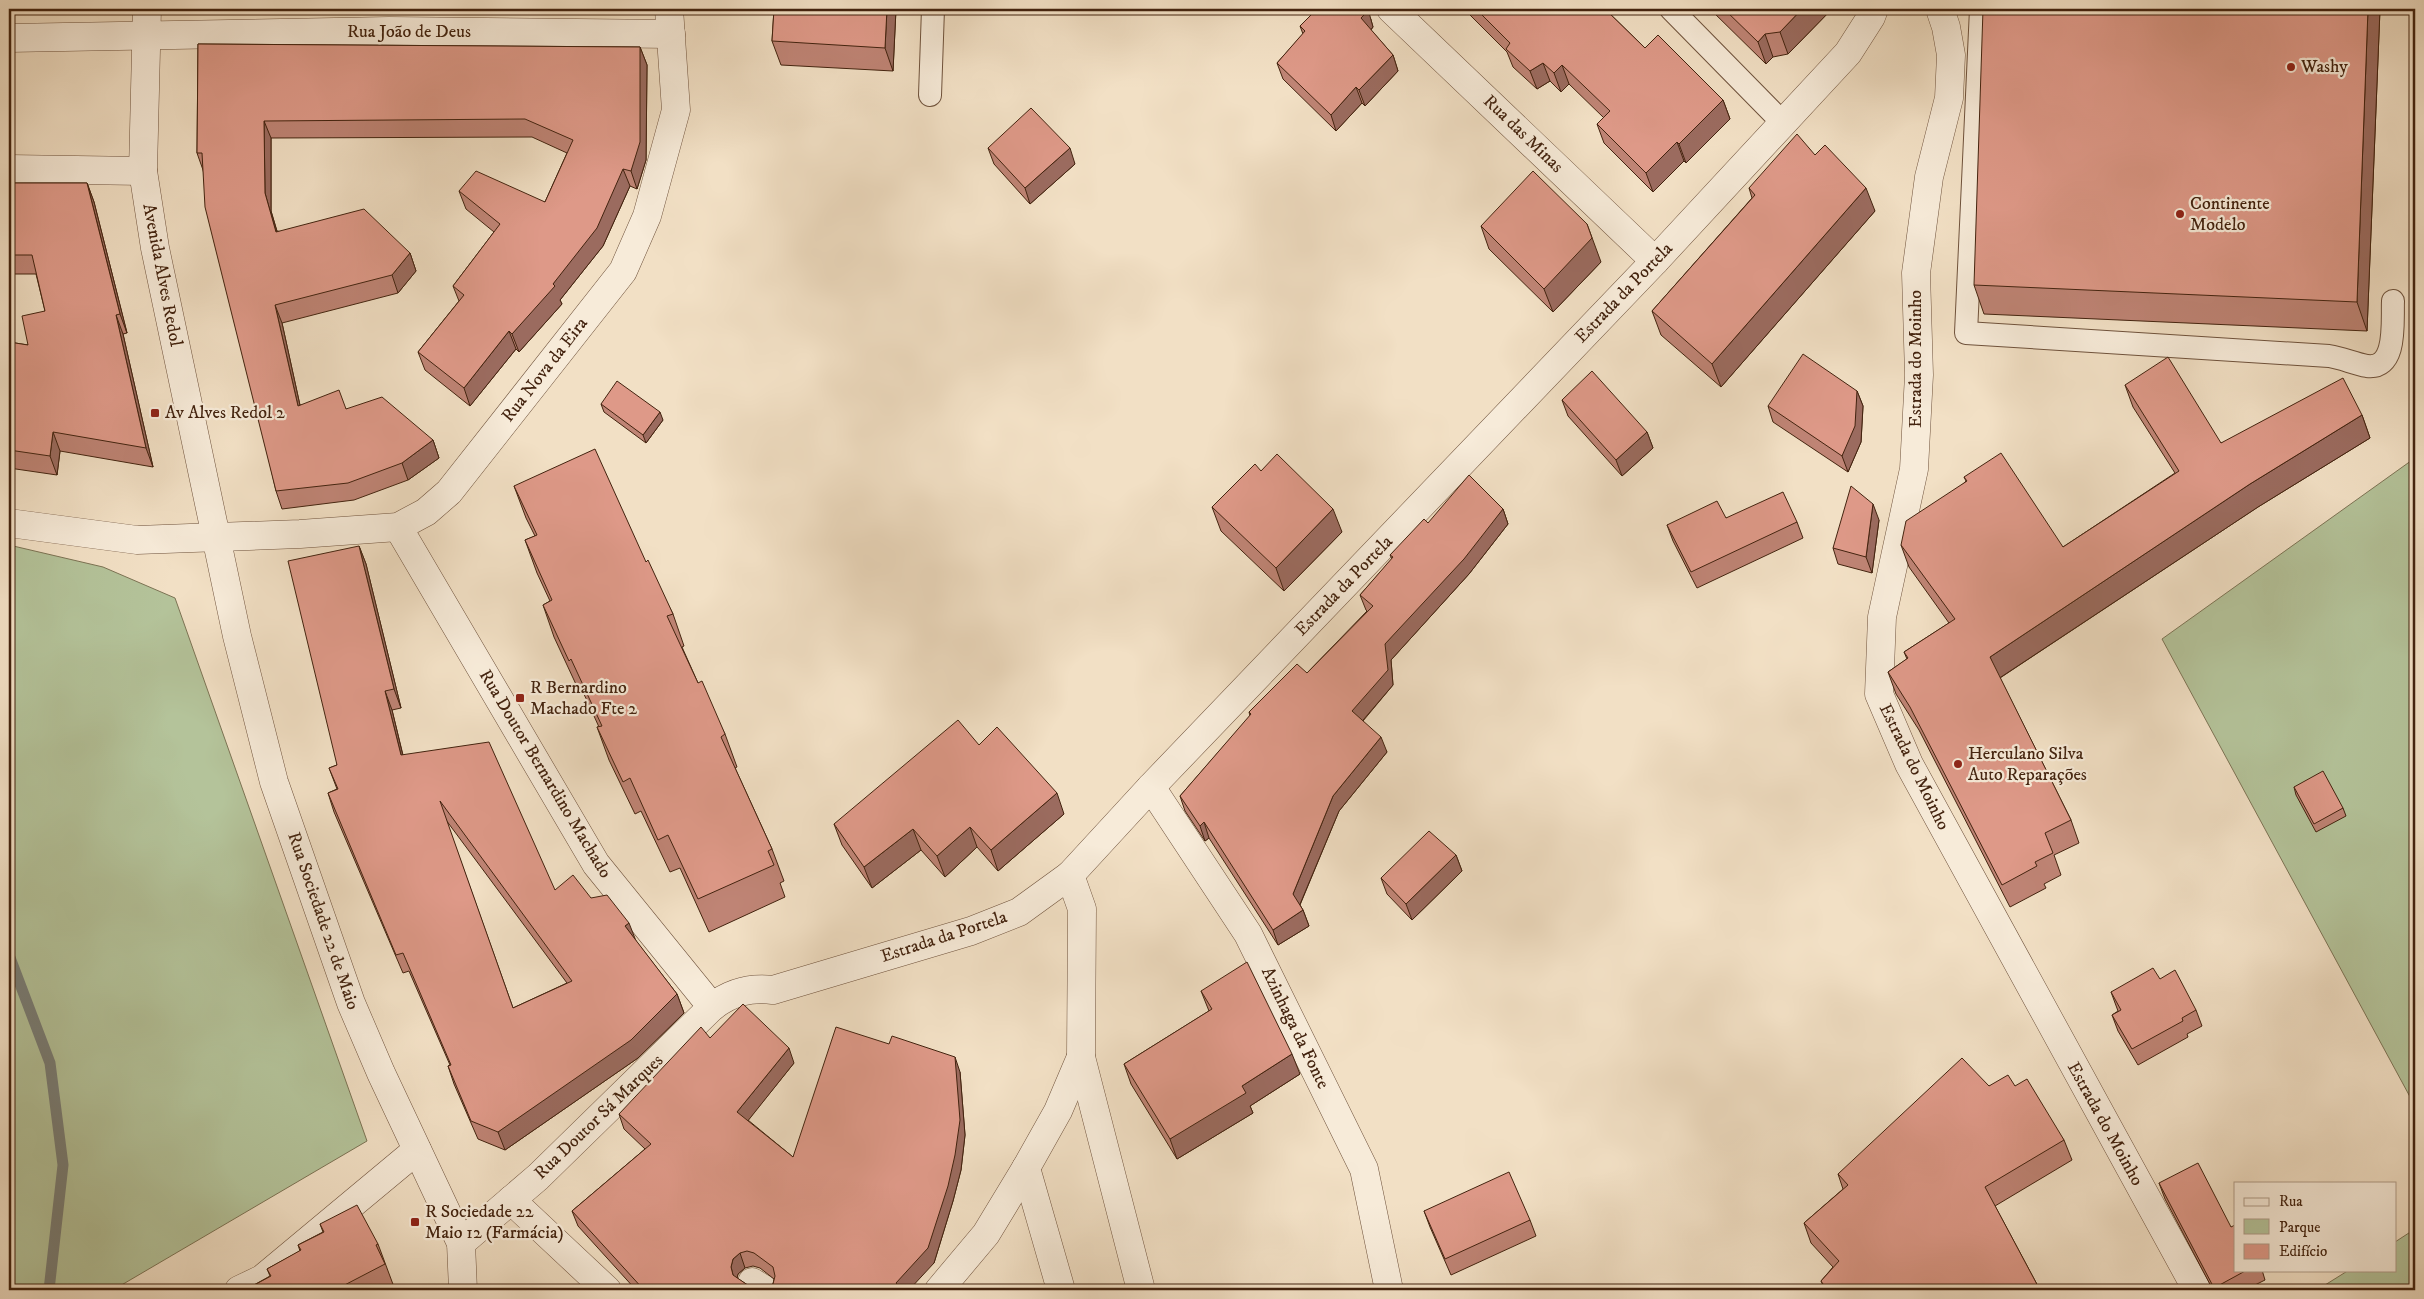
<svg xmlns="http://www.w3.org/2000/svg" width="2424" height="1299" font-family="'IM FELL DW Pica',serif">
<rect width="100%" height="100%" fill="#f2e0c5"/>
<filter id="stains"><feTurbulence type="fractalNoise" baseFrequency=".004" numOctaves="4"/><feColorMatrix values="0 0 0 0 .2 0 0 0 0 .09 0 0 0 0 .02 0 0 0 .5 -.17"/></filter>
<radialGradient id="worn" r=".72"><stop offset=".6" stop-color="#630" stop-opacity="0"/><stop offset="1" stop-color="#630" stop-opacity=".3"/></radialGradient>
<!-- green -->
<g fill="#b4c39a" stroke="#7c7354">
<path d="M2415,458v648l-253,-467z"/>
<path d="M9,545l94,22 72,31 192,543 -254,149h-104z"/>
<path d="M2415,1229v61h-98l32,-20h46v-28z"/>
</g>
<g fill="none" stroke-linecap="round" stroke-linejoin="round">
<!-- stream -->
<path stroke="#797e77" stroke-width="11" d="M9,955l41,108 13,102 -14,125"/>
<defs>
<g id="service">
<path d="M1671,9l112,114"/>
<path d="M1981,9l-15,324 363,23c13,2 26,8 38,10 31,4 25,-46 26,-65"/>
<path d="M930,95l3,-86"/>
</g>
<g id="minor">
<path d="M147,9l-4,162 12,77 82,388 37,146 77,221 30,70 80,170 2,47"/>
<path d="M1391,9l264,252"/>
<path d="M1940,9l6,18 5,28 -2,43 -20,79 -13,96 3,102 -5,94 -32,148 -3,77 30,70 288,526"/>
<path d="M9,38l380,-7 282,3"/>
<path d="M9,169l134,2"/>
<path d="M9,523l128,17 163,-6 98,-7 28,-15 23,-20 174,-221 24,-55 29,-106 -7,-101"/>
<path d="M398,527l198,337 116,143"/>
<path d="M1151,787l97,147 116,235 25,121"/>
<path d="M1070,875l12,34 -1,148 60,233"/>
<path d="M1026,1168l35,122"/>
<path d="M511,1200l96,90"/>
<path d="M461,1243l77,-66 174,-170c19,-15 38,-20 61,-17l198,-59 48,-19 51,-37 81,-88 504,-526 193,-208 23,-36 3,-8"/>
<path d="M752,1282l13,8"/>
<path d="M239,1290l23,-11 155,-129"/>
<path d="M939,1290l47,-56 40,-66 32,-57 23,-54"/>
</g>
</defs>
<!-- service casing -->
<use href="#service" stroke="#6f523c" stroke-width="24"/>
<!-- minor casing -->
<use href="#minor" stroke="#6f523c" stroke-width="29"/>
<!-- service -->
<use href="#service" stroke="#f7ebd9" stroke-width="22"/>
<!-- minor -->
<use href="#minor" stroke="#f7ebd9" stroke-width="28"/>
</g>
<!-- wall -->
<g fill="#bf8475" stroke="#43230f" fill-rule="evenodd">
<path d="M774,9h122l-3,62 -112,-6 -9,-24z"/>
<path d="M1464,9h141l40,39 78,52 7,19 -44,44 -2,-2 -31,31 -49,-49 -7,-19 7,-6 -35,-34 -8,8 -11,-11 -13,8 -24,-22 -6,-15z"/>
<path d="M1710,9h122l-44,45 -15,3 -7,7z"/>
<path d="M2380,9l-13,322 -383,-17 -10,-29z"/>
<path d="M1371,19v1l2,7 -2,3 22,25 5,16 -33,35 -3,-3 -26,28 -53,-52 -6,-16 26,-29 -3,-8z"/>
<path d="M198,44l442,3 7,18 -1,95 -9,29 -7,-3 -27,60 -43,54 2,4 -43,48 -3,-3 -46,57 -45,-36 -7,-18 41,-51 -6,-15 41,-54 -28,-23 -7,-18 86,11 22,-49 -35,-16 -261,1v73l6,20 133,22 6,18 -18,22 -116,30 18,82 46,4 87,31 6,18 -31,22 -54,20 -72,9 -6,-18 -73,-321 -6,-17z"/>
<path d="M988,148l87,16 -45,40 -36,-40z"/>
<path d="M1815,155l60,56 -154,176 -60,-52 -9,-24 100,-113 -3,-10z"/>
<path d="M9,183h78l7,19 33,131 -4,1 30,133 -93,-16 -3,24 -48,-7v-126l19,3 17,-34 -9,-37h-27z"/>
<path d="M1481,226l120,36 -48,50 -64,-63z"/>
<path d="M2125,385l96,58 141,-28 8,23 -112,69 -258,171 71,142 8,23 -25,12 7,20 -17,9 2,4 -36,19 -91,-177 -23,-36 -8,-22 19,-13 -3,-7 45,-29 -40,-56 -8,-22 65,-64 -2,-4 99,70 112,-74 -42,-66z"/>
<path d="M1857,391l6,15 -2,36 -13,30 -75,-50 -5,-16z"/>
<path d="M1562,400l85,32 6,16 -31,28 -54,-60z"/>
<path d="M601,404l62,16 -17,23 -42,-31z"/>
<path d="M1261,471l81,61 -58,59 -63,-60 -9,-24z"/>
<path d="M514,486l132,76 27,52 11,32 -2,1 16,36 27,51 12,33 -2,1 37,81 12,32 -4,2 5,14 -76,35 -29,-64 -10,4 -29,-61 -6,3 -26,-54 -12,-33h2l-16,-35 -3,1 -26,-56 -11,-32 7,-4 -13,-28 -12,-33 10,-4 -9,-18z"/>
<path d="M1503,509l5,15 -39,50 -78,86 2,25 -30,36 24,31 -48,59 -39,94 3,5 6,16 -31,19 -69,-107 -4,3 -20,-30 -5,-15 70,-80 -1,-4 58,-39 60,-62 -1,-1 -6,-15 32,-36 -2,-4 38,-32z"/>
<path d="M1726,518l71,4 6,16 -106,50 -24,-47 -6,-16z"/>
<path d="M1879,520l-7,53 -34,-9 -5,-16z"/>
<path d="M359,546l7,18 35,144 -9,2 11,45 152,135 36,8 45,43 41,53 7,19 -46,45 -133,92 -27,-11 -24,-55 -6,-18 2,-1 -41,-94 -6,2 -69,-161 -6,-19 9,-4 -8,-21 8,-3zM446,820l121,163 -54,25z"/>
<path d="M979,745l85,69 -66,57 -21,-24 -32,30 -24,-27 -49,38 -30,-43 -8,-21z"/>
<path d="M2294,787l49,21 3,8 -30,16 -20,-37z"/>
<path d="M1456,855l6,16 -50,49 -25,-26 -6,-16z"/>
<path d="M2160,979l36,31 6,16 -15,8 1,3 -50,28 -20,-34 -6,-16 6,-4 -7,-19z"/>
<path d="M1201,991l99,83 -50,32 3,7 -76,46 -46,-75 -7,-20 85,-53z"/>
<path d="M710,1038l84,25 -46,57 45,37 167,-85 5,63 -4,35 -8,31 -19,62 -167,25 6,-4 1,-5 -14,-11 -7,-2 -8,2 -7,6 -1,4 15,10 6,2h-122l-58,-64 -6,-15 73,-62 -21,-20 -5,-15z"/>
<path d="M1989,1086h26l49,54 8,20 -77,46 45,84h-215l-4,-9 12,-14 -22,-24 -7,-20 39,-34 -5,-15z"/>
<path d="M2159,1183l76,87h27l3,10 -20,10h-32l-48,-91z"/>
<path d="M1424,1211l106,9 6,16 -85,39 -21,-48z"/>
<path d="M320,1224l58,20 16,43 -6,3h-143l25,-14 -3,-7 33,-18 -2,-6 25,-13z"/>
</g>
<!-- shaded-wall -->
<g fill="#9b6b5f" stroke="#43230f">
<path d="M887,9h9l-3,62 -8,-23z"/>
<path d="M1364,9h4l5,18 -6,7 -6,-16z"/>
<path d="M1802,9h30l-44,45 -8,-22z"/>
<path d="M2368,9h12l-13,322 -10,-29z"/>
<path d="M1765,34l8,23 -7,7 -8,-22z"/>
<path d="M640,47l7,18 -1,95 -9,29 -6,-18z"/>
<path d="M1393,55l5,16 -33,35 -6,-16z"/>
<path d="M1543,63l7,18 -13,8 -7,-18z"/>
<path d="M1562,65l7,19 -8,8 -7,-19z"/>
<path d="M1356,87l6,16 -26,28 -5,-16z"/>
<path d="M1723,100l7,19 -44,44 -7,-19z"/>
<path d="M264,121l7,17v73l11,38 -6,-17 -11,-39z"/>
<path d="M1677,142l7,19 -31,31 -7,-19z"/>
<path d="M1070,148l5,16 -45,40 -5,-16z"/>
<path d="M623,169l7,17 -27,60 -43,54 2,4 -43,48 -7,-18 41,-50z"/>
<path d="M87,183l7,19 33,131 -7,-19z"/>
<path d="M1866,188l9,23 -154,176 -9,-23z"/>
<path d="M1587,224l14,38 -48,50 -9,-23z"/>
<path d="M410,253l6,18 -18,22 -6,-18z"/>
<path d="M275,305l7,18 22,101 -6,-18z"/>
<path d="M116,315l7,19 30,133 -7,-19z"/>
<path d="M509,331l7,18 -46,57 -6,-18z"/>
<path d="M1857,391l6,15 -2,36 -13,30 -6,-16z"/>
<path d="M660,412l3,8 -17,23 -3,-8z"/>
<path d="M2362,415l8,23 -112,69 -260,172 -8,-22 260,-173z"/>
<path d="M53,432l7,19 -3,24 -7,-19z"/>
<path d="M1647,432l6,16 -31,28 -6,-16z"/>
<path d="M433,440l6,18 -31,22 -6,-17z"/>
<path d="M1873,504l6,16 -7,53 -6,-16z"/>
<path d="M1333,509l9,23 -58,59 -8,-23z"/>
<path d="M1503,509l5,15 -39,50 -78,86 2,25 -35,41 -6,-15 33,-67z"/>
<path d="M359,546l7,18 35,144 -7,-19z"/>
<path d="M385,691l7,19 15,63 -6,-18z"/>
<path d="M1381,737l6,15 -48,59 -41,98 -5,-15 40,-98z"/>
<path d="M1057,793l7,21 -66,57 -7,-21z"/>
<path d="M1204,822l5,16 -4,3 -5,-15z"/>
<path d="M970,827l7,20 -32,30 -8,-21z"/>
<path d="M913,829l8,21 -49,38 -8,-21z"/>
<path d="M1456,855l6,16 -50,49 -6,-16z"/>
<path d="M1303,910l6,16 -31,19 -5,-15z"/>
<path d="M629,923l7,18 -11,-15z"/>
<path d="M677,994l7,19 -46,45 -133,92 -7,-18z"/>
<path d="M789,1048l5,15 -51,64 -6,-15z"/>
<path d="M1292,1054l8,20 -50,32 3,7 -76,46 -7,-20 72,-53z"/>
<path d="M955,1057l5,15 5,63 -4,35 -8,31 -19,62 -25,27h-10l-3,-7z"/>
<path d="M740,1253l5,15 -7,6 -2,8 -3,-7 -2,-8 2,-8z"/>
</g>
<!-- building -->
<g fill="#de9988" stroke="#43230f" fill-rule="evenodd">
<path d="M774,9h113l-2,39 -113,-7z"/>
<path d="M1317,9h48l3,2 -7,7 32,37 -34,35 -3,-3 -25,28 -54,-52 28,-32 -5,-5z"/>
<path d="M1476,9h129l40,39 13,-13 65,65 -44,44 -2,-2 -31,31 -49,-49 13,-13 -48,-46 -8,8 -11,-10 -13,8 -24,-22 4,-6z"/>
<path d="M1724,9h78l-22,23 -15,2 -7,8z"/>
<path d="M1983,9h385l-11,293 -383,-17z"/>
<path d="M198,44l442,3v95l-9,29 -8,-2 -26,59 -44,56 2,2 -43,48 -3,-3 -45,57 -46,-36 46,-57 -11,-9 47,-62 -41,-33 17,-20 69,31 28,-62 -48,-21 -261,2 1,72 11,39 88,-23 46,44 -18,22 -117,30 23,101 41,-16 7,19 36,-12 51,43 -31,23 -54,20 -72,8 -71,-284 -3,-54h-5z"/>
<path d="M1031,108l39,40 -45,40 -37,-40z"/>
<path d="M1797,134l18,21 10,-10 41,43 -154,176 -60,-53 103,-116 -6,-7z"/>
<path d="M1533,171l54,53 5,14 -48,51 -63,-63z"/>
<path d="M9,183h78l33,131 -4,1 30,133 -93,-16 -3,24 -41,-6v-108l19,3 -6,-29 23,-5 -13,-56h-23z"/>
<path d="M1803,354l54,37 -2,35 -13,30 -74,-50z"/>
<path d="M2168,357l53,86 122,-65 19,37 -112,69 -260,173 81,163 -26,13 8,20 -18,9 2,4 -35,19 -92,-178 -22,-35 20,-14 -4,-6 51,-33 -54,-74 5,-24 61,-40 -3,-4 37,-24 62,94 116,-76 -54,-86z"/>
<path d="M1592,371l55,61 -31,28 -54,-60z"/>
<path d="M617,381l43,31 -17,23 -42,-31z"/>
<path d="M595,449l51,113 2,-2 25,54 -6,2 31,67 4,-2 23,53 -4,3 51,112 -4,2 6,14 -76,34 -30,-64 -10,5 -28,-62 -7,4 -26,-55 5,-1 -31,-67 -2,2 -26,-56 9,-5 -27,-60 12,-5 -23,-49z"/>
<path d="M1277,454l56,55 -57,59 -64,-61 43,-43 6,7z"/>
<path d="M1469,475l34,34 -39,50 -79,85 3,26 -36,41 29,26 -48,59 -40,98 10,16 -30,20 -69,-108 -4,4 -20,-30 71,-82 -2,-2 48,-48 10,9 66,-67 -13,-11 33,-38 -3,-2 34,-36 4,4z"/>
<path d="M1851,486l22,18 -7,53 -33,-9z"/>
<path d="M1783,492l14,30 -106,50 -24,-47 50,-24 9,17z"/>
<path d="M359,546l35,143 -9,2 16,64 88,-13 66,148 18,-15 18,23 16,-3 22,28 -4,3 52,68 -46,46 -133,92 -27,-11 -23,-55 3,-1 -48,-112 -7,2 -68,-162 10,-4 -9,-21 8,-3 -49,-204zM440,801l132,180 -59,27z"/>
<path d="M958,720l21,25 18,-18 60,66 -66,57 -21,-23 -33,29 -24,-27 -49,38 -30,-43z"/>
<path d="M2323,771l20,37 -29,16 -20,-37z"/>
<path d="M1429,831l27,24 -50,49 -25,-26z"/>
<path d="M1247,962l45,92 -50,32 4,7 -76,46 -46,-75 88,-55 -11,-18z"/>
<path d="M2153,968l7,11 15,-9 21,40 -14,8 1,3 -51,28 -20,-34 9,-5 -10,-18z"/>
<path d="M743,1004l46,44 -52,64 56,45 43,-130 53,17 3,-8 63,21 5,63 -5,35 -7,31 -20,62 -32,35 6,7h-141l6,-2 6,-4 2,-8 -2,-9 -19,-14 -7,-2 -7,2 -7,6 -2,8 2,8 19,13 6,2h-114l-72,-79 79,-67 -32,-30 82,-87 9,11z"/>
<path d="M1962,1058l27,28 19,-11 7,11 12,-7 37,61 -79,47 55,103h-213l-6,-9 18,-20 -35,-38 44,-38 -10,-11z"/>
<path d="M2198,1163l33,64 4,-2v45h12l-33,18 -55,-105z"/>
<path d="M1509,1172l21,48 -85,39 -21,-48z"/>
<path d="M357,1205l21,39 -2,1 9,19 -50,26h-90l26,-14 -4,-7 34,-19 -3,-5 26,-13 -4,-8z"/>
</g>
<!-- markers -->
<g fill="#8f2418" stroke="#f7ebd9" stroke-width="2">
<circle cx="2291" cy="67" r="5"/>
<circle cx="2180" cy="214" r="5"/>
<rect x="150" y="408" width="10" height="10" rx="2.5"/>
<rect x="515" y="693" width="10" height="10" rx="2.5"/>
<circle cx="1958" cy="764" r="5"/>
<rect x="410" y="1217" width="10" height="10" rx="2.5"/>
</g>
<g text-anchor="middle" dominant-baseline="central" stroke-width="4.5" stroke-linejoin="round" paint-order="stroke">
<!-- street labels -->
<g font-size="18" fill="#43230f" stroke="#f7ebd9">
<text x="409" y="32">Rua João de Deus</text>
<text transform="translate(1523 134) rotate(44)">Rua das Minas</text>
<text transform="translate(162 275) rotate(79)">Avenida Alves Redol</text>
<text transform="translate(1624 293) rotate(-46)">Estrada da Portela</text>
<text transform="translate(1916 359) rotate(-90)">Estrada do Moinho</text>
<text transform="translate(545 370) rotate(-52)">Rua Nova da Eira</text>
<text transform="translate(1344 586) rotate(-46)">Estrada da Portela</text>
<text transform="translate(1914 767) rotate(64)">Estrada do Moinho</text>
<text transform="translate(545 774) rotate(59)">Rua Doutor Bernardino Machado</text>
<text transform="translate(323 921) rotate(71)">Rua Sociedade 22 de Maio</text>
<text transform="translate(944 937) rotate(-18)">Estrada da Portela</text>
<text transform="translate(1295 1028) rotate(64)">Azinhaga da Fonte</text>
<text transform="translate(599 1117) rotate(-44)">Rua Doutor Sá Marques</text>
<text transform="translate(2105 1124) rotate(61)">Estrada do Moinho</text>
</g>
<!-- poi labels -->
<g font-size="18" fill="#43230f" stroke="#f7ebd9" text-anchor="start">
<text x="2301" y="67">Washy</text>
<text x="2190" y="204">Continente<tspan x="2190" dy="21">Modelo</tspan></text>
<text x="165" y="413">Av Alves Redol 2</text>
<text x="530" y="688">R Bernardino<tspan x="530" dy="21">Machado Fte 2</tspan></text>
<text x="1968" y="754">Herculano Silva<tspan x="1968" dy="21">Auto Reparações</tspan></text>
<text x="425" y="1212">R Sociedade 22<tspan x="425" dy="21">Maio 12 (Farmácia)</tspan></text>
</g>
</g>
<!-- margin -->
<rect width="2424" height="1299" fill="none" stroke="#f2e0c5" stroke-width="30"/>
<rect x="10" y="10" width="2404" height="1279" fill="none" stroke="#43230f" stroke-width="2.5"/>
<rect x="15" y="15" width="2394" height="1269" fill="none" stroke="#43230f"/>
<!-- legend -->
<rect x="2234" y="1182" width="162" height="90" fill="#f7ebd9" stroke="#af9b88"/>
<rect x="2244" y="1198" width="25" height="8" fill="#f7ebd9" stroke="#af9b88"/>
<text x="2279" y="1206" font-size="15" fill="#43230f">Rua</text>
<rect x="2244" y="1219" width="25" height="15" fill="#b4c39a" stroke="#af9b88"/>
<text x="2279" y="1232" font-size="15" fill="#43230f">Parque</text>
<rect x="2244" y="1244" width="25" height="15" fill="#de9988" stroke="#af9b88"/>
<text x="2279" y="1256" font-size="15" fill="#43230f">Edifício</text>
<rect width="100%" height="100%" filter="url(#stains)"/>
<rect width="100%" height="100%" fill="url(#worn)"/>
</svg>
